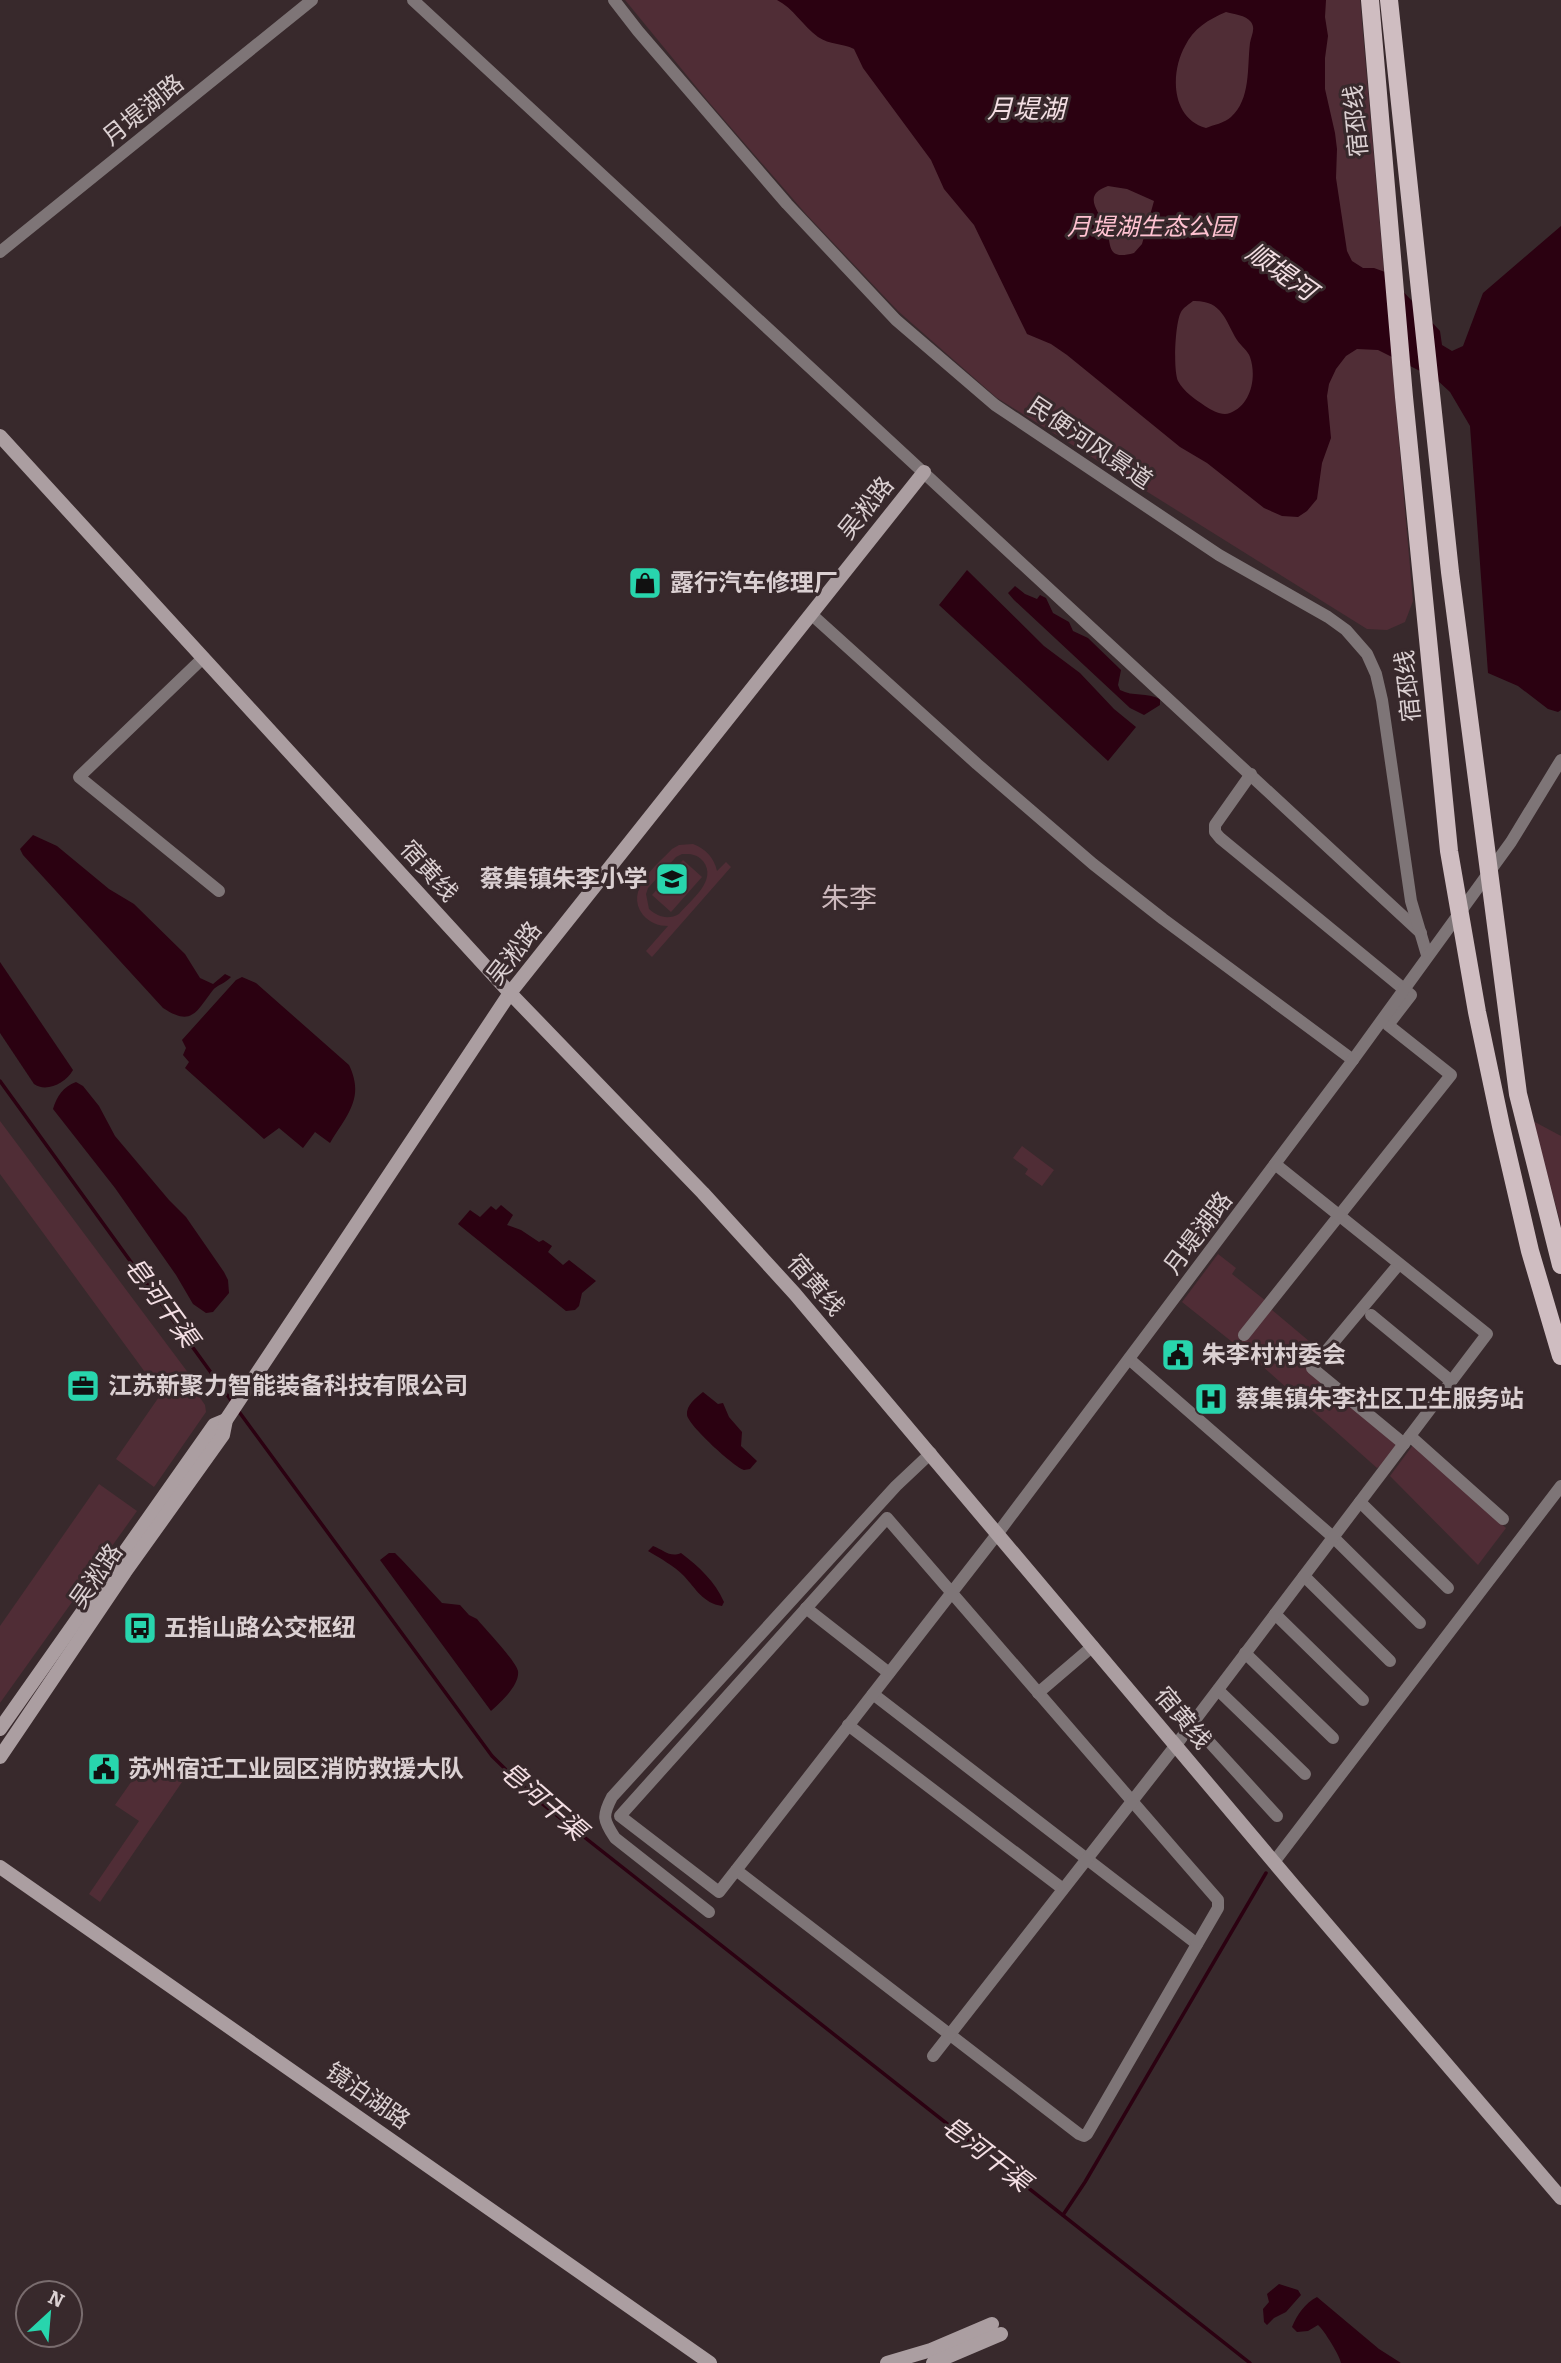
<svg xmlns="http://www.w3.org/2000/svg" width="1561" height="2363" font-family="Bitter,'Noto Sans SC',serif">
<rect width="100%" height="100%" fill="#38292c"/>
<!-- green -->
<g fill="#502d36" fill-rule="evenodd">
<path d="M625,0h735l53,601 -8,21 -18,8 -20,-1 -370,-231 -99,-87 -92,-97 -99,-114z"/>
<path d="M693,844c13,5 21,14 24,27l9,-9 5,5 -79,90 -6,-6 22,-25c-9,0 -18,-3 -25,-11 -19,-25 13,-49 29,-66l7,-4zM682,854c9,0 15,0 21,7 15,19 -12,39 -24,53 -11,6 -21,3 -30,-5l-3,-15 2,-6 28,-31z"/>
<path d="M683,860l19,17 -31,35 -19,-17z"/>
<path d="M0,1121l198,265 -4,3 11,16 1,7 -52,75 -38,-28 45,-65 -161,-220z"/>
<path d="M1533,1121l28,15v89z"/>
<path d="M1022,1146l32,24 -12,16 -17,-12 3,-5 -15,-11z"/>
<path d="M1218,1254l18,14 -4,6 34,27 -1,3 57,48 -14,17 88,76 -16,21 -3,2 -116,-103 -79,-63z"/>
<path d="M1413,1445l93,83 -28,37 -88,-89z"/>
<path d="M99,1484l38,27 -137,192v-77z"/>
<path d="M184,1755l11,8 -95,139 -11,-8 50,-73 -24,-16 28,-40 23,16z"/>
</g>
<!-- water -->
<g fill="#2b0111" fill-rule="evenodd">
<path d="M777,0h549l-1,17 3,19 -3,22v31l10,44 2,16 -1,29 11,73 5,10 11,7h11l11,4 55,59 2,14 10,6 11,-5 20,-53 78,-67v484l-3,2 -10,-3 -30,-23 -30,-13 -18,-247 -20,-34 -14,-13 -58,-29 -21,-1 -11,7 -10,13 -7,15 -2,12 4,42 -9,25 -5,36 -10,12 -9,6 -16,-1 -18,-8 -57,-45 -27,-16 -113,-92 -16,-11 -24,-10 -53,-109 -30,-36 -13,-29 -68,-92 -9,-19c-12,-6 -24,-4 -36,-12 -15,-11 -25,-29 -41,-37zM1226,12c7,2 20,3 25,10 5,7 0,14 -1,21 -3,25 1,56 -19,74 -6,6 -18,8 -25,11 -35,-10 -36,-55 -21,-82 8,-17 24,-27 41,-34zM1108,186l19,3 27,12 -12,43 -8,9c-31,9 -21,-13 -29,-28 -7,-15 -23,-30 3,-39zM1193,301c29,-1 32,19 44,39 4,6 11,11 13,17 7,20 1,48 -20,56 -8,3 -17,-2 -25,-7 -10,-7 -21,-14 -27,-25 -5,-11 -3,-58 3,-69 2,-4 8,-8 12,-11z"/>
<path d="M967,570l77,76 36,27 34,36 22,18 -28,34 -169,-156z"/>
<path d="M1015,586l10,8 12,5 3,-4 6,3 7,15 16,9 4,9 15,7 33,32 -3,15 2,5c13,7 27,2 40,9v6l-16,10 -14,-7 -116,-108 -6,-7z"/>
<path d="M33,835l24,11 52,43 25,15 51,50 15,24 13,6 12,-10 6,3c-5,6 -14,8 -18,13 -17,22 -21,37 -50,18l-140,-153 -3,-6z"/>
<path d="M0,962l73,108c-7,13 -27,23 -39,14l-34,-51z"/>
<path d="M242,977l14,6 93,82c16,33 -2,50 -19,78l-15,-11 -12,16 -24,-20 -15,11 -79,-71 4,-6 -6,-7 3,-7 -4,-8 54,-60z"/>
<path d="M76,1082l7,4 16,20 16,30 54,64 17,17 38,55 4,8 1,13 -16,19 -7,1 -13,-9 -17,-29 -61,-87 -62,-79c4,-13 10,-22 23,-27z"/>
<path d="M501,1205l12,10 -6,10 14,5 18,12 4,-2 9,6 -4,6 15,13 6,-5 27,21 -14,12 -3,13 -4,4 -9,1 -108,-87 12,-14 10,7 11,-11 5,4z"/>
<path d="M703,1392l15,12 5,-1 6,14 13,15 -1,14 16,15 -7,8c-2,0 -4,1 -6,1 -10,-3 -56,-45 -57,-55 -1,-10 9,-17 16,-23z"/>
<path d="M653,1546c11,4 17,12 28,7 18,14 34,28 43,49l-2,4c-19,-3 -26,-17 -38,-30 -10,-10 -24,-18 -36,-25z"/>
<path d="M389,1553h6l6,6 41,44 18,2 9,10 8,4c8,10 39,42 41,52 2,14 -18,32 -27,40l-111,-151z"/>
<path d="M1279,2284l19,6 3,5 -15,17 -12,6 -7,7 -3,-3 -1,-13 6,-7 -2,-8z"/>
<path d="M1317,2297l62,52 22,14h-60c-1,-7 -17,-33 -23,-38l-10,6 -11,1 -5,-5c5,-12 13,-24 25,-30z"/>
</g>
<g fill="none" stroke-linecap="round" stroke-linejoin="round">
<!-- stream -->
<g stroke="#2b0111" stroke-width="3.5">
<path d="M0,1081l233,322"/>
<path d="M237,1409l255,347 44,43 714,564"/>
<path d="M1063,2215l22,-33 181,-309"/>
</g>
<!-- street -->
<g stroke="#7e7577" stroke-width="12">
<path d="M413,0l1008,933"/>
<path d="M614,0l24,31 149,173 109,116 99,85 224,150 109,62 18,13 21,24 9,20 6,26 29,201 16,54"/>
<path d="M0,252l312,-252"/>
<path d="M811,614l166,150 116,100 70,55 190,141"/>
<path d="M203,658l-124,119 140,114"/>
<path d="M1399,1264l-87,104 92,76"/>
<path d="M1371,1315l80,66"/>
<path d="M1244,1335l207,-260 -63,-50 23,-30 -191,-157 -5,-6v-7l36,-51"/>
<path d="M1129,1359l204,178 87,86"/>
<path d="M1410,1436l93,83"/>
<path d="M1360,1502l88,86"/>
<path d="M1304,1576l86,85"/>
<path d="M806,1608l83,65"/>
<path d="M1275,1614l88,86"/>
<path d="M1245,1653l88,85"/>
<path d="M1218,1690l87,84"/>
<path d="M1038,1693l55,-47"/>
<path d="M873,1694l324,250"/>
<path d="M1192,1723l85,93"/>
<path d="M848,1725l215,164"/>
<path d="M1274,1862l287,-376"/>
<path d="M736,1870l343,264 5,2 3,-2 131,-226v-8c-111,-127 -221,-255 -331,-382l-267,298 99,76 25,-32c85,-109 169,-218 254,-327l352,-469 161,-222 50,-82"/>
<path d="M709,1912l-94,-74c-12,-18 -13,-22 -3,-41l284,-311 35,-33"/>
<path d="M933,2056l243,-311 311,-411 -212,-170"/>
</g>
<!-- secondary -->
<g stroke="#ab9ea1" stroke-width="14">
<path d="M0,436l510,557 193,200 92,101 499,592 267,312"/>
<path d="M0,1729l214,-304 12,-5"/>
<path d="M0,1757l125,-185 98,-137 3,-15 284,-427 414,-521"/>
<path d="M0,1867l710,496"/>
<path d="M887,2363l44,-13 61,-26"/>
<path d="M933,2363l68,-29"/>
</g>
<!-- primary -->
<g stroke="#cfbdc1" stroke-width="18">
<path d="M1370,0l34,397 45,454 28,161 24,114 29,125 31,105"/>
<path d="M1389,0l61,572 68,522 43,171"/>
</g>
</g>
<!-- icons -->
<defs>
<symbol id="shop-square" viewBox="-11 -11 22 22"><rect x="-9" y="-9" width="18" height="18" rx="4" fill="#28d5ad" stroke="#38292c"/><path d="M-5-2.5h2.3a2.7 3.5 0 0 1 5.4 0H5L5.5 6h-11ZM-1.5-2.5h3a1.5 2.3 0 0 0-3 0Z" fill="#111"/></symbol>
<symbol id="school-square" viewBox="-11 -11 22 22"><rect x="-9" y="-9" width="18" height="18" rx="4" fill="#28d5ad" stroke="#38292c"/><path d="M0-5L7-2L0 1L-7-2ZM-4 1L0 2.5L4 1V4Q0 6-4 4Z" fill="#111"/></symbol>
<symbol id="civic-square" viewBox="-11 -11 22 22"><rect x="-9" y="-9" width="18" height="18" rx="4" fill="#28d5ad" stroke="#38292c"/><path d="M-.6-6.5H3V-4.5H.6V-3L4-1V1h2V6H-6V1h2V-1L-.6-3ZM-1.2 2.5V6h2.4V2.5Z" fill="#111"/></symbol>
<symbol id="office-square" viewBox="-11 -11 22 22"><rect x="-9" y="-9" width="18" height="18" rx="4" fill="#28d5ad" stroke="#38292c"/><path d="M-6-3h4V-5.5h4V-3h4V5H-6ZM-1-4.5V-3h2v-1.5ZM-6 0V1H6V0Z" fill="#111"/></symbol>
<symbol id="hospital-square" viewBox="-11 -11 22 22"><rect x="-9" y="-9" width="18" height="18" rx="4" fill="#28d5ad" stroke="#38292c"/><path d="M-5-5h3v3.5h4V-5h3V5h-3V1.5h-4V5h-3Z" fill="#111"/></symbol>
<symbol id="bus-square" viewBox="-11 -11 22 22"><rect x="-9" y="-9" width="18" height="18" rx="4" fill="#28d5ad" stroke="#38292c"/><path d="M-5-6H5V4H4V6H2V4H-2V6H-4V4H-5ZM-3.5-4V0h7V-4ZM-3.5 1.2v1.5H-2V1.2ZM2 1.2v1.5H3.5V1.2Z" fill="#111"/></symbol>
</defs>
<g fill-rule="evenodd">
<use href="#shop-square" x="626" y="564" width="38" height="38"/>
<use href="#school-square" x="653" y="860" width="38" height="38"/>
<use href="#civic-square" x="1159" y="1336" width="38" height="38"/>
<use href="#office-square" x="64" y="1367" width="38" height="38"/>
<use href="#hospital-square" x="1192" y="1380" width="38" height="38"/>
<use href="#bus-square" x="121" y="1609" width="38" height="38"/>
<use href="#civic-square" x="85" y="1750" width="38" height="38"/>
</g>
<g text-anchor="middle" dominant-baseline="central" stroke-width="6" stroke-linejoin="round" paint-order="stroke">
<!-- street labels -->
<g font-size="24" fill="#dbd0d2" stroke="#38292c">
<text transform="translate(143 110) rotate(-39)">月堤湖路</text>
<text transform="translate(1356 121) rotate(-95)">宿邳线</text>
<text transform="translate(1090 443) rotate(34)">民便河风景道</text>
<text transform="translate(866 508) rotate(-51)">吴淞路</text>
<text transform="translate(1408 686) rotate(-96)">宿邳线</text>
<text transform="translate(429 871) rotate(48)">宿黄线</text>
<text transform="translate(514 953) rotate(-52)">吴淞路</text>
<text transform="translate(1198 1233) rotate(-53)">月堤湖路</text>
<text transform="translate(816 1285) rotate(49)">宿黄线</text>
<text transform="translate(96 1576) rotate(-55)">吴淞路</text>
<text transform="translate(1183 1718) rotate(50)">宿黄线</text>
<text transform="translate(368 2096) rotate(35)">镜泊湖路</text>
</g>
<!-- park labels -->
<g font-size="24" font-style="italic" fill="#ffc2d1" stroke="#38292c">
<text x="1151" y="227">月堤湖生态公园</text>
</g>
<!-- poi labels -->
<g font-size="24" font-weight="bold" fill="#dbd0d2" stroke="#38292c" text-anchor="start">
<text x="670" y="583">露行汽车修理厂</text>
<text x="648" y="879" text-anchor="end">蔡集镇朱李小学</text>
<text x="1202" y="1355">朱李村村委会</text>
<text x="108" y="1386">江苏新聚力智能装备科技有限公司</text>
<text x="1236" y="1399">蔡集镇朱李社区卫生服务站</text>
<text x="164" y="1628">五指山路公交枢纽</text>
<text x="128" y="1769">苏州宿迁工业园区消防救援大队</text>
</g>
<!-- water labels -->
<g font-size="26" font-style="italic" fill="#f3dee3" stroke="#38292c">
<text x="1026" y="109">月堤湖</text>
<text transform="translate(1281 272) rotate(35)">顺堤河</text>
<text transform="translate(161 1302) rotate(54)">皂河干渠</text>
<text transform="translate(543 1801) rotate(41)">皂河干渠</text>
<text transform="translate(986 2154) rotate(38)">皂河干渠</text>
</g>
<!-- quarter labels -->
<g font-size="28" fill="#cdb9bd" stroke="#38292c">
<text x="849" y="898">朱李</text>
</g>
</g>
<!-- north arrow -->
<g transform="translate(49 2314) rotate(26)"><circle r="33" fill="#38292c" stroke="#796c6e" stroke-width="2"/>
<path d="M0-5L12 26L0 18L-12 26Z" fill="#28d5ad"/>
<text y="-10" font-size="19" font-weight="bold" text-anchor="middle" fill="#dbd0d2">N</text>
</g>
</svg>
